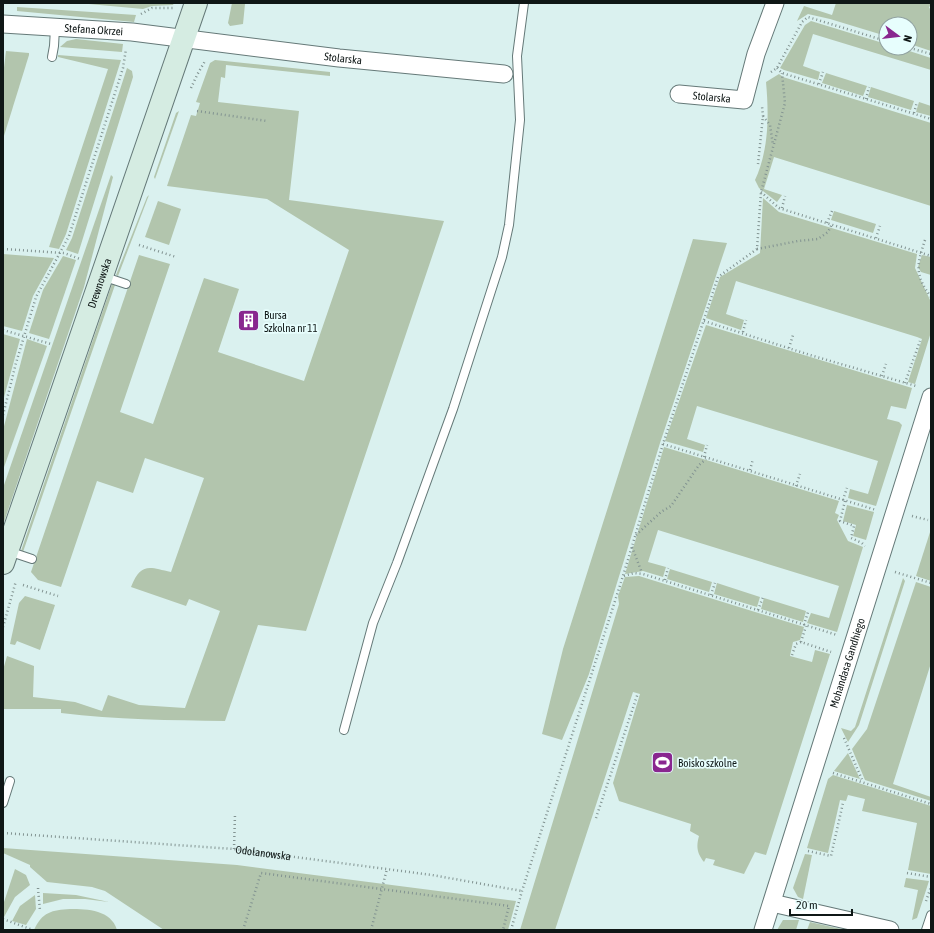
<svg xmlns="http://www.w3.org/2000/svg" width="934" height="933" font-family="'Asap Condensed',sans-serif">
<rect width="100%" height="100%" fill="#daf1ef"/>
<!-- green -->
<g fill="#b2c5ad">
<path d="M78,3h96l-1,2 -21,1 -9,3z"/>
<path d="M232,3h21v1h-8l-2,20 -13,2 -2,-3z"/>
<path d="M836,3h95l-2,5 2,1v42l-21,-7v-20h-24v12l-56,-17 -22,-5 -11,7 7,-15 28,9z"/>
<path d="M17,7l119,8 -2,7 -117,-11z"/>
<path d="M811,21l75,23v4h14l31,10v12l-118,-36 -10,32 17,6 -2,8 -34,-10 -4,-2 25,-43z"/>
<path d="M76,39l47,5 -1,8 -62,-5 7,-6z"/>
<path d="M6,51l23,2v2l-26,84v-63z"/>
<path d="M58,55l63,5 -55,174 -7,15 -10,-2 59,-178 -50,-12z"/>
<path d="M215,60l115,12v4l-104,-11 -1,13 -4,-1 -3,25 81,9 -10,89 155,21 -138,410 -48,-6 -33,96c-54,-1 -109,-1 -164,-8v-4h-58v-39l4,-14 27,10 -1,31 42,5 27,9 6,-16 31,10 46,3 35,-97 -31,-12 -3,7 -55,-19c10,-25 18,-20 40,-15l33,-94 -59,-20 -12,35 -36,-12 -36,106 -23,-7 -7,-8 108,-317 31,9 -50,148 33,12 51,-146 35,11 -21,63 86,29 45,-131 -82,-51 -100,-13 24,-71 5,1 4,-13 -4,-1 14,-39z"/>
<path d="M127,68l5,3 1,6 -55,177 -12,-4 6,-12z"/>
<path d="M826,73l41,13 -4,10 -41,-13z"/>
<path d="M779,74l4,3 148,46v83l-157,-49 -10,32 18,6 -5,7 -18,-14 -4,-8c14,-30 14,-65 11,-98z"/>
<path d="M871,87l43,14 -3,9 -43,-13z"/>
<path d="M919,102l12,4v10l-15,-4z"/>
<path d="M179,111l-24,68 -1,-2 22,-64z"/>
<path d="M111,175l2,2 -29,110 -81,238v-37z"/>
<path d="M149,195l-31,81 -2,-1 31,-78z"/>
<path d="M763,198l16,14 138,42 -2,14 16,34v30l-16,52 -7,-2 14,-43 -5,-2 -181,-56 -10,33 18,6 -3,10 -35,-12 14,-41 40,-24z"/>
<path d="M158,201l23,8 -12,36 -24,-8z"/>
<path d="M834,211l42,13 -3,9 -42,-13z"/>
<path d="M693,239l34,4 -67,200 -71,231 -27,66 -20,-6 21,-85z"/>
<path d="M3,254l51,4 -21,38 -11,35 -19,-5z"/>
<path d="M922,255l9,2v18l-10,-3 -3,-5z"/>
<path d="M63,256l13,4 -27,79 -20,-6 14,-43z"/>
<path d="M112,284l3,1 -92,267 -2,-1z"/>
<path d="M706,325l206,63 -6,21 -15,-3 -4,13 12,3 3,3 -26,81 -28,-8 2,-9 18,5 10,-33 -181,-55 -10,33 18,6 -2,7 -38,-11z"/>
<path d="M3,334l17,5 -17,62z"/>
<path d="M27,339l20,7 -44,124v-40z"/>
<path d="M664,447l175,54 -4,12 4,2 -2,5 11,21 15,6 -26,85 -30,-9 4,-10 18,5 10,-32 -181,-56 -10,32 18,5 -3,10 -20,-6 -18,3z"/>
<path d="M847,505l27,7 -8,28 -13,-4 3,-11 -13,-4z"/>
<path d="M931,529v52l-15,-5z"/>
<path d="M670,569l42,13 -3,10 -42,-13z"/>
<path d="M639,576l165,51 -4,13 -7,2 -3,14 22,6 3,-12 15,4 -64,201 -11,-3 -11,22 -31,-9 2,-5 -9,-2 -2,4c-7,-9 -8,-15 -5,-26l-9,-5 1,-7 -72,-23 -6,-18 27,-89 -7,-2 -78,238h-35l99,-326 -1,-8 7,-19z"/>
<path d="M903,578l2,3 -46,144 -11,17 -7,-14 10,3 4,-4z"/>
<path d="M916,582l15,5v76l-38,121 38,13v4l-66,-21 -13,-31 15,-20z"/>
<path d="M717,583l43,14 -3,10 -43,-13z"/>
<path d="M25,596l30,9 -15,45 -23,-9 -2,4 -5,-1 9,-41z"/>
<path d="M764,598l42,13 -3,11 -42,-13z"/>
<path d="M848,753l12,26 -26,-8z"/>
<path d="M833,775l98,31v68l-23,-4 9,-47 -55,-12 3,-12 -17,-4 -2,6 -6,-1 -12,53 -21,-5 21,-69z"/>
<path d="M3,848l234,17 279,36 -8,29h-344l-59,-39 -13,-4 -45,-5 -17,-15v-2l-27,-12z"/>
<path d="M805,854l7,1 -9,44 -5,-2 -5,-9z"/>
<path d="M15,869l11,6 4,10 -15,12 -11,20 -1,-12z"/>
<path d="M906,878l23,3 -12,37 -5,2 6,-30 -14,-3z"/>
<path d="M43,893l33,2 33,7 -24,-3h-22l-20,5z"/>
<path d="M35,895l1,14 -10,16 -14,-4 8,-15z"/>
<path d="M70,909c18,0 41,1 47,21h-83c8,-18 18,-20 36,-21z"/>
<path d="M783,920h16l-3,10h-19z"/>
<path d="M810,922l31,7 4,1h-38z"/>
</g>
<g fill="none" stroke-linecap="round" stroke-linejoin="round">
<defs>
<g id="lane">
<path d="M52,57l2,-11 1,-18"/>
<path d="M102,276l24,8"/>
<path d="M8,551l24,8"/>
<path d="M344,730l29,-107 24,-60 56,-154 49,-152 7,-32 11,-105 -3,-64 7,-53"/>
<path d="M3,803l7,-22"/>
<path d="M926,930l5,-15"/>
</g>
<g id="street">
<path id="s2" d="M3,24l129,8 207,26 165,16"/>
<path id="s3" d="M679,94l65,6 12,-46 19,-51"/>
<path d="M772,903l118,27"/>
<path id="s4" d="M763,930l168,-533"/>
</g>
<g id="secondary">
<path id="s5" d="M3,563l193,-560"/>
</g>
</defs>
<!-- lane casing -->
<use href="#lane" stroke="#657978" stroke-width="10"/>
<!-- street casing -->
<use href="#street" stroke="#657978" stroke-width="19"/>
<!-- secondary casing -->
<use href="#secondary" stroke="#657978" stroke-width="24"/>
<!-- path -->
<g stroke="#829391" stroke-width="2.5" stroke-dasharray="1 3" stroke-linecap="butt">
<path d="M141,14l11,-6h21"/>
<path d="M910,48l21,6"/>
<path d="M777,68l5,5 149,46"/>
<path d="M771,72l6,-4 25,-46 6,-5 78,24"/>
<path d="M819,84l4,-12"/>
<path d="M191,88l6,-13 8,-14"/>
<path d="M866,99l3,-12"/>
<path d="M197,111l70,10"/>
<path d="M914,113l3,-11"/>
<path d="M763,116l7,9 3,20"/>
<path d="M758,164l5,-48 -1,-10"/>
<path d="M761,192l18,16 152,48"/>
<path d="M782,208l3,-12"/>
<path d="M827,223l5,-12"/>
<path d="M876,238l4,-12"/>
<path d="M925,240c-8,25 -11,34 6,57"/>
<path d="M139,245l37,12"/>
<path d="M3,249l61,4 16,6"/>
<path d="M757,249l41,-8 20,-2 10,-7 4,-8"/>
<path d="M704,321l106,34 106,31"/>
<path d="M3,330l48,14"/>
<path d="M743,332l3,-12"/>
<path d="M789,348l4,-13"/>
<path d="M882,376l4,-12"/>
<path d="M905,383l15,-42"/>
<path d="M3,415l13,-52 20,-66 33,-61 54,-168 3,-19"/>
<path d="M663,444l213,66"/>
<path d="M704,457l3,-12"/>
<path d="M750,470l3,-11"/>
<path d="M796,486l4,-12"/>
<path d="M843,500l4,-12"/>
<path d="M845,501l-5,20 14,5 -3,12 11,5 3,3"/>
<path d="M912,516l16,4"/>
<path d="M636,535l25,-23 10,-6 28,-41 7,-6"/>
<path d="M632,547l10,26"/>
<path d="M895,572l36,11"/>
<path d="M624,576l10,-3 9,1 194,61"/>
<path d="M665,580l3,-12"/>
<path d="M23,585l35,11"/>
<path d="M711,595l4,-12"/>
<path d="M758,610l5,-13"/>
<path d="M804,625l4,-13"/>
<path d="M3,627l13,-46"/>
<path d="M801,642l5,-16"/>
<path d="M792,655l4,-11 5,-2 30,10"/>
<path d="M844,738l19,44"/>
<path d="M833,773l98,31"/>
<path d="M596,818l42,-125"/>
<path id="s1" d="M3,833l231,16 198,26 90,16"/>
<path d="M234,849l1,-35"/>
<path d="M808,851l23,5 12,-53"/>
<path d="M907,873l24,4"/>
<path d="M38,888l2,23"/>
<path d="M926,901l5,-14"/>
<path d="M3,919l30,11"/>
<path d="M243,930l18,-57 248,33 -6,24"/>
<path d="M371,930l16,-61"/>
<path d="M511,930l11,-39 101,-315 40,-132 55,-167 39,-28 4,-57 24,-89 -3,-30"/>
</g>
<!-- lane -->
<use href="#lane" stroke="#fff" stroke-width="8"/>
<!-- street -->
<use href="#street" stroke="#fff" stroke-width="17"/>
<!-- secondary -->
<use href="#secondary" stroke="#d5ece2" stroke-width="22"/>
</g>
<!-- icons -->
<defs>
<symbol id="building-square" viewBox="-11 -11 22 22"><rect x="-9" y="-9" width="18" height="18" rx="4" fill="#89268f" stroke="#e7fefd"/><path d="M-4-6H4V6H1V3H-1V6H-4ZM-2.5-4.3h1.7v1.8h-1.7ZM.8-4.3h1.7v1.8H.8ZM-2.5-1h1.7V.8h-1.7ZM.8-1h1.7V.8H.8Z" fill="#fff"/></symbol>
<symbol id="stadium-square" viewBox="-11 -11 22 22"><rect x="-9" y="-9" width="18" height="18" rx="4" fill="#89268f" stroke="#e7fefd"/><path d="M0-5a6.5 5 0 1 0 0 10a6.5 5 0 1 0 0-10ZM-3.5-1.8h7v3.6h-7Z" fill="#fff"/></symbol>
</defs>
<g fill-rule="evenodd">
<use href="#building-square" x="236" y="308" width="25" height="25"/>
<use href="#stadium-square" x="650" y="750" width="25" height="25"/>
</g>
<g text-anchor="middle" dominant-baseline="central" stroke-width="3.5" stroke-linejoin="round" paint-order="stroke">
<!-- street labels -->
<g font-size="11" fill="#0f1716" stroke="#e7fefd">
<text stroke="none"><textPath href="#s2" startOffset="91">Stefana Okrzei</textPath></text>
<text stroke="none"><textPath href="#s2" startOffset="342">Stolarska</textPath></text>
<text stroke="none"><textPath href="#s3" startOffset="33">Stolarska</textPath></text>
<text stroke="none"><textPath href="#s5" startOffset="296">Drewnowska</textPath></text>
<text stroke="none"><textPath href="#s4" startOffset="280">Mohandasa Gandhiego</textPath></text>
<text stroke="none"><textPath href="#s1" startOffset="261">Odolanowska</textPath></text>
</g>
<!-- poi labels -->
<g font-size="11" fill="#0f1716" stroke="#e7fefd" text-anchor="start">
<text x="264" y="315">Bursa<tspan x="264" dy="13">Szkolna nr 11</tspan></text>
<text x="678" y="763">Boisko szkolne</text>
</g>
</g>
<!-- border -->
<rect width="934" height="933" fill="none" stroke="#0f1716" stroke-width="8"/>
<!-- north arrow -->
<g transform="translate(898 36) rotate(105)"><circle r="19" fill="#e7fefd" stroke="#91a2a1"/>
<path d="M0-3L7 15L0 10L-7 15Z" fill="#89268f"/>
<text y="-6" font-size="11" font-weight="bold" text-anchor="middle" fill="#0f1716">N</text>
</g>
<!-- scale -->
<path d="M790 909v6h62v-6" fill="none" stroke="#0f1716" stroke-width="2"/>
<text x="796" y="909" font-size="12" fill="#0f1716" stroke="#e7fefd" stroke-width="3" paint-order="stroke">20 m</text>
</svg>
